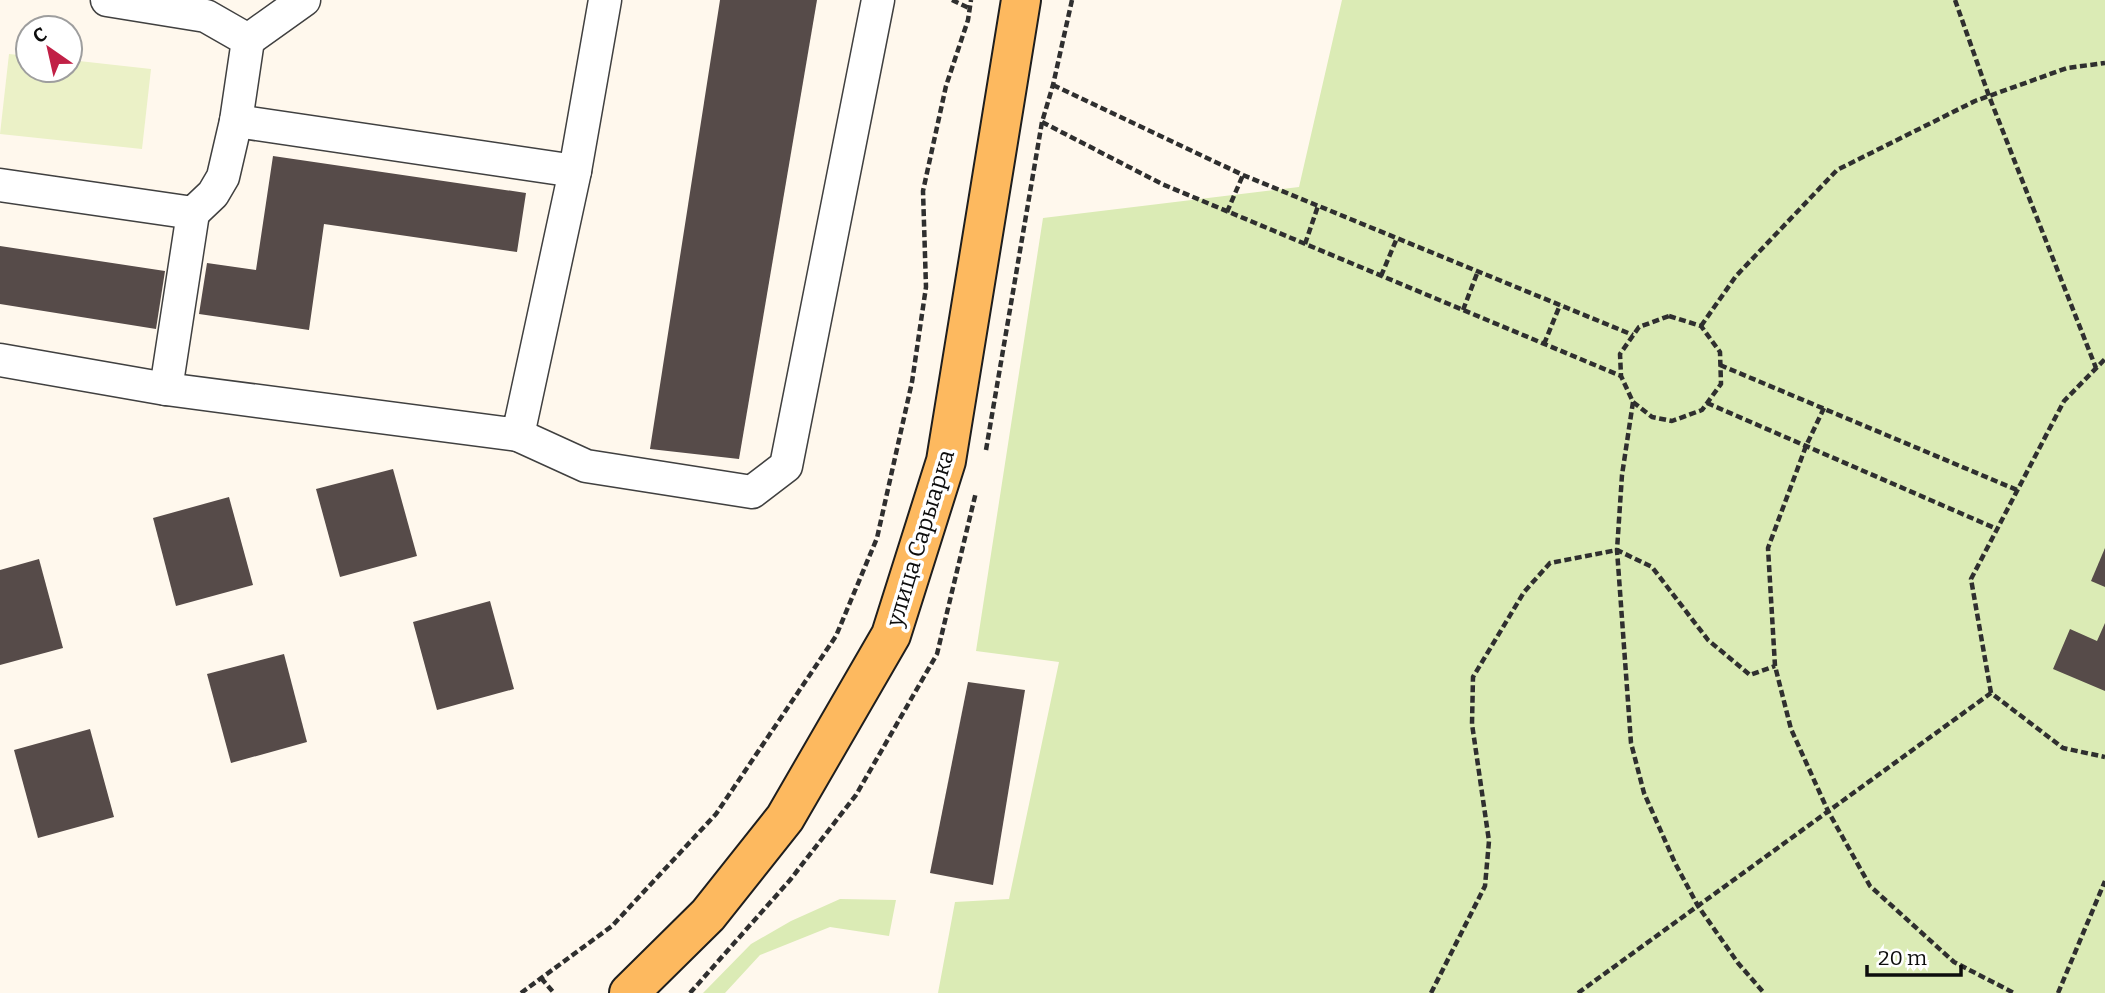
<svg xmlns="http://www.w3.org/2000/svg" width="2105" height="993" font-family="Bitter,serif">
<rect width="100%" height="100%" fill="#fff8ed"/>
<!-- green -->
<g fill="#dbebb5">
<path d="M1342,0h763v993h-1167l17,-91 54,-3 50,-237 -83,-11 67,-433 256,-31z"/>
<path d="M840,899l56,1 -7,36 -59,-9 -70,28 -35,38h-22l48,-49 40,-23z"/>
</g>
<!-- pitch -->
<path fill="#ebf1c7" d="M9,54l19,2v14h42v-10l81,9 -9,80 -142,-15z"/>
<!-- building -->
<g fill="#564b49">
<path d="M720,0h97l-78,459 -89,-10z"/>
<path d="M273,156l253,37 -9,59 -193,-28 -15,106 -110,-16 8,-51 49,7z"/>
<path d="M0,246l165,25 -9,58 -156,-25z"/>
<path d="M393,469l24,87 -77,21 -24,-88z"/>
<path d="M229,497l24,88 -77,21 -23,-88z"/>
<path d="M2105,548v39l-14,-6z"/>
<path d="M39,559l24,89 -63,17v-95z"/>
<path d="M490,601l24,88 -77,21 -24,-88z"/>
<path d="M2105,623v68l-52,-22 17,-40 27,12z"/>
<path d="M284,654l23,88 -76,21 -24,-89z"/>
<path d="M968,682l57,8 -32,195 -63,-12z"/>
<path d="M90,729l24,88 -76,21 -24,-88z"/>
</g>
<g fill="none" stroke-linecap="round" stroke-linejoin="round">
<defs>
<g id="minor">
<path d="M248,40l56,-40"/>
<path d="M236,121l339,50"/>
<path d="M0,185l193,28 20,-19 10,-17 13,-56 12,-81 -42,-24 -99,-16"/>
<path d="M0,360l166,29 352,46 57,-264 30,-171"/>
<path d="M166,389l27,-176"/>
<path d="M518,435l68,31 166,26 34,-26 92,-466"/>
</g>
<path id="major" d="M629,993l79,-78 77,-97 106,-183 55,-174 75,-461"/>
</defs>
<!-- minor casing -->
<use href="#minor" stroke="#404040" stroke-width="35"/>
<!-- major casing -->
<use href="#major" stroke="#1e1e1e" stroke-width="42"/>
<!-- path -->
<g stroke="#2f2f2f" stroke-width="4.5" stroke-dasharray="7 3.5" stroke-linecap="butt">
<path d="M952,0l17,8"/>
<path d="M1955,0l34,96 107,272"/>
<path d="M1053,85l190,90 390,160"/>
<path d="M1042,122l120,62 459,192"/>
<path d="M1227,212l16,-37"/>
<path d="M1305,244l13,-38"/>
<path d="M1381,276l16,-38"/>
<path d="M1463,310l15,-39"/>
<path d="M1669,316l32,10 19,26 1,32 -19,26 -30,11 -20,-4 -19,-15 -12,-26 -1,-22 19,-27z"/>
<path d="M1701,326l35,-50 101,-106 138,-69 92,-33 38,-5"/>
<path d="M1544,344l16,-39"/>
<path d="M1720,365l297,125"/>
<path d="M1633,402l-11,73 -5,75 14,193 13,50 31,70 23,43 40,57 26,30"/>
<path d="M1707,403l290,126"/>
<path d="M1824,408l-18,38 -38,102 7,118 16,63 37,82 42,75 84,76 60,31"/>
<path d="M986,450l56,-328 11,-37 19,-85"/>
<path d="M1991,693l-20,-114 93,-178 41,-42"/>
<path d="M541,978l13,15"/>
<path d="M521,993l91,-67 104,-112 120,-178 41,-98 35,-156 14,-95 -3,-96 23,-105 22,-66 3,-20"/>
<path d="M690,993l100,-113 66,-85 81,-141 39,-162"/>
<path d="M1431,993l54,-107 4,-45 -17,-117 1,-47 51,-85 26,-29 67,-13 35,17 56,73 42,35 25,-9"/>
<path d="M1578,993l413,-300 72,55 42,9"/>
<path d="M2058,993l47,-112"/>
</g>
<!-- minor -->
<use href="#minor" stroke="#fff" stroke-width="32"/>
<!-- major -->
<use href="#major" stroke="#fdb95f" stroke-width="38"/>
</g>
<g text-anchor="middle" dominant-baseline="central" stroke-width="7" stroke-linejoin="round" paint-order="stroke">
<!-- street labels -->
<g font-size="23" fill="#0d0d0d" stroke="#fff">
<text transform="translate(920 538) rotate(-73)">улица Сарыарка</text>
</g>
</g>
<!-- north arrow -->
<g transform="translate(49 49) rotate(326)"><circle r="33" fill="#ffffff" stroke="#9e9e9e" stroke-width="2"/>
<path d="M0-5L12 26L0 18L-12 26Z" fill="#c12046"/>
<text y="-10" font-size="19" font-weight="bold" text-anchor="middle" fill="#0d0d0d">С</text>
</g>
<!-- scale -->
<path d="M1867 965v10h94v-10" fill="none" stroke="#0d0d0d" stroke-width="3.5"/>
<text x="1878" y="965" font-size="21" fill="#0d0d0d" stroke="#ffffff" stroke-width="5" paint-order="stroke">20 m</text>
</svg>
